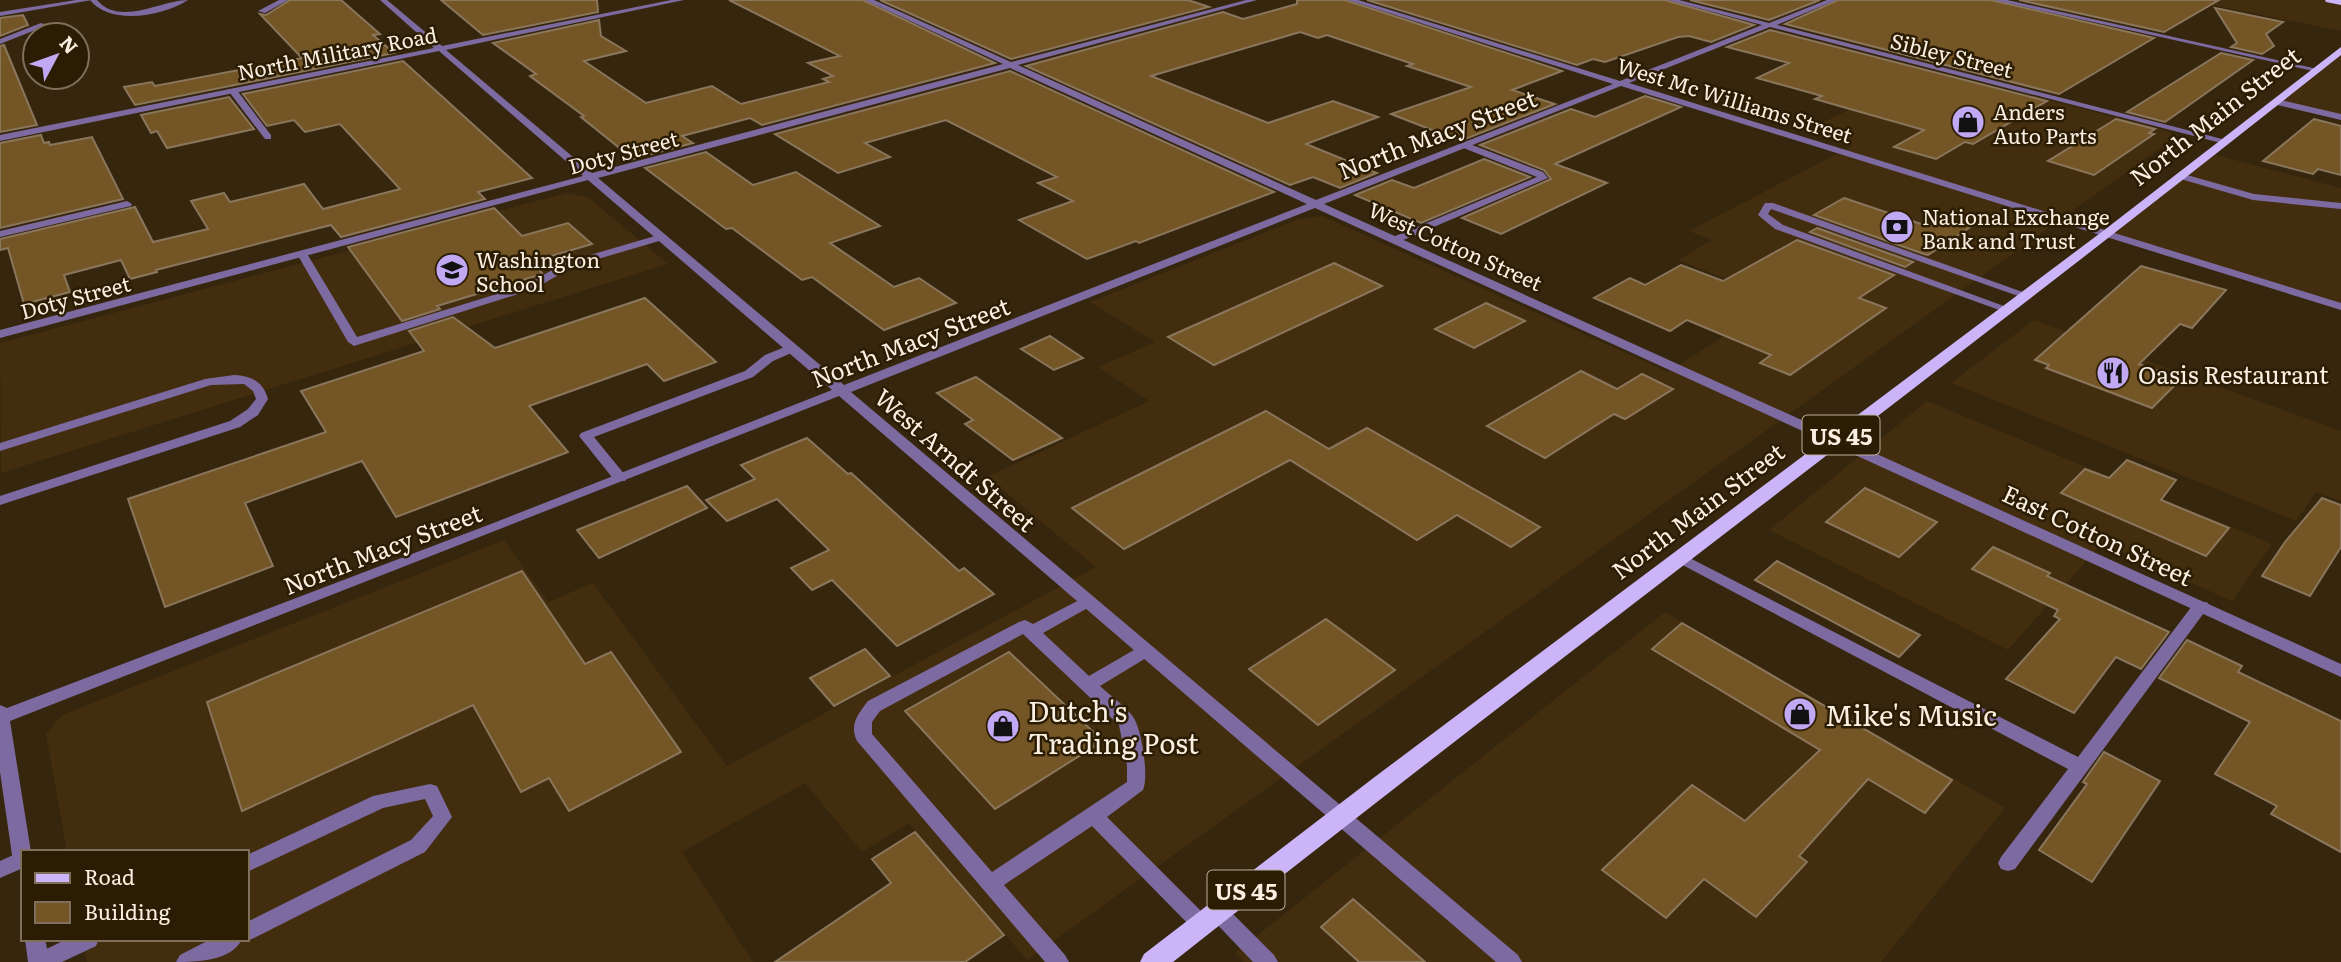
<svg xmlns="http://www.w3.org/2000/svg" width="2341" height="962" font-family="Literata,serif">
<rect width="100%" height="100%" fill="#36260e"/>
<!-- built -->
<g fill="#422e0e">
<path d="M2188,0h153v31l-10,-2z"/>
<path d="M2341,50v67l-65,-15z"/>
<path d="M1931,70l230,59 16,7 -1150,824 -118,-137 -47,29 -57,-69 -123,69 71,110h-666l-4,-23h164v-87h-180l-21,-118 16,-19 442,-175 44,62 45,-19 134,183 369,-199 -109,-90 162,-76 -51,-34 57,-25 -65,-40 209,-83 23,-3 346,156 112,-72 -102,-40 34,-20 -23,-9 163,-85 -47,-15z"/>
<path d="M2208,153l133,35v119l-233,-73z"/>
<path d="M567,193l21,4 80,67 -667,209 -1,-130z"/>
<path d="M2034,320l307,111v70l-25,-9 -20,29 -345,-138z"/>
<path d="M1927,401l345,143 -40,57 -130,-58 -94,107 -239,-120z"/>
<path d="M1665,612l340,196 -124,154h-637l-9,-9z"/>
</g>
<!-- building -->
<g fill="#745525" stroke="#89765d" stroke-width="2">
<path d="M290,0h51l39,34 -7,1 21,18 -259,52 -11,-18 28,-5 3,4 147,-28 -42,-44 6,1z"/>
<path d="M441,0h156l1,12 -115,23z"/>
<path d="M729,0h134l132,63 -233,62 -12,-7 -68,18 11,7 -60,16 -52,-42 3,-1 -54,-40 6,-2 -43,-31 106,-23 2,16 25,15 -42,10 62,42 66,-17 29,18 88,-22 -6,-3 10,-3 -25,-13 32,-7z"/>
<path d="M880,0h308l21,7 -198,52z"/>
<path d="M1297,0h48l217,71 -50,19 43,14 -95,37 -69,-27 80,-27 -64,-21 6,-2 -86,-29 -9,3 -18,-6 -149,44 117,47 65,-22 45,16 -72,27 71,29 -37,15 -27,-11 -23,8 -264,-119 197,-54 20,7 54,-15z"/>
<path d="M1367,0h298l89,25 -43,17 -22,-6 -11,1 -73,25 -12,-3 -16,6z"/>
<path d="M1690,0h130l-51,20z"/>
<path d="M1838,0h153l163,38 -95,56 -274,-70z"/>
<path d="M2019,0h200l-55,32z"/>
<path d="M2215,8l68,14 -17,12 8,12 -12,8 -31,-7 6,-4z"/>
<path d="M23,15l5,10 -28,11v-18z"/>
<path d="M1770,30l277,71 -74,43 -8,-2 -29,17 -42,-12 30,-17 -109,-31 7,-3 -65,-18 32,-15 -62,-16z"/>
<path d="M4,45l33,80 -37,7v-86z"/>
<path d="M2221,53l32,7 -88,62 -38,-10z"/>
<path d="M403,61l129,117 -54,14 7,7 -144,38 -10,-12 -175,45 1,2 -27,7 -9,-19 -57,15 6,17 -46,12 -16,-56 -8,2v-11l135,-32 18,35 55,-13 -17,-28 33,-8 6,9 74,-18 19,25 77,-20 -60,-65 -35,8 -11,-12 -27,6 -24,-32z"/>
<path d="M1010,71l264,121 -135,51 -3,-2 -49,18 -68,-39 54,-19 -35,-18 19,-6 -111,-57 -81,23 25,14 -52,16 -63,-39z"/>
<path d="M1645,96l36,11 -126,57 52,19 -106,51 -39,-16 89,-39 -7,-9 -64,-25 91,-36 24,8z"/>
<path d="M229,97l25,32 -87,19 -10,-17 -6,2 -10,-18z"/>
<path d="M2116,119l39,10 -6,4 5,1 -60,41 -46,-14z"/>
<path d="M2314,119l27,7v49l-23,-6 -5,5 -50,-13z"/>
<path d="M41,135l3,8 5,-1 1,3 42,-8 31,62 -123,29v-85z"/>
<path d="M706,152l47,33 43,-13 84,54 -50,17 64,44 25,-9 37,25 -72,27 -72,-53 -10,3 -70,-52 -6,1 -81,-61z"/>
<path d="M1484,159l46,18 -109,46 -66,-28 37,-15 22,8z"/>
<path d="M1844,198l80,27 48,1 -44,29 -4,-1 -110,-39z"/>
<path d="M494,208l28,28 46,-13 24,21 -61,18 11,11 -6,3 -99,30 3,3 -38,12 -54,-74z"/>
<path d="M1817,228l96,34 -8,5 -95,-35z"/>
<path d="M1797,240l97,35 -35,23 27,10 -96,67 -30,-12 11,-8 -84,-35 -17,11 -76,-33 36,-20 15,7 36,-20 42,16z"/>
<path d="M1334,263l48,23 -168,79 -46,-28z"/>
<path d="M2141,266l85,24 -34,38 -12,-4 -41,40 42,15 -29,29 -106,-40 3,-3 -14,-5z"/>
<path d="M645,298l71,64 -52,19 -17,-17 -118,42 39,46 -172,65 -34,-56 -117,42 28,63 -108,41 -37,-108 198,-67 -25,-41 123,-40 -15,-20 44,-14 42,31z"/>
<path d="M1486,303l39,18 -51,27 -39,-19z"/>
<path d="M1050,336l33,22 -29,12 -33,-21z"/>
<path d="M1581,371l36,18 25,-15 31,15 -48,30 -11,-5 -69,44 -58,-32z"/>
<path d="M976,377l86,61 -49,22 -48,-36 8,-4 -36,-27z"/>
<path d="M1266,411l63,38 38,-21 173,99 -29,20 -54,-32 -40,25 -127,-80 -166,89 -52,-41z"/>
<path d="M807,438l41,36 3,-1 108,98 5,-3 30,26 -97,52 -65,-66 -20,10 -21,-22 38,-18 -52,-51 -50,22 -21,-21 49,-21 -14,-14z"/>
<path d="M2127,460l49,20 -15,20 68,28 -23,28 -145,-63 24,-24 24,9z"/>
<path d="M687,486l20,22 -108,50 -22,-28z"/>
<path d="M1865,488l72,34 -38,35 -73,-35z"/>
<path d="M2322,498l19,7v42l-31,49 -48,-20 23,-34z"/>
<path d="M1993,547l57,26 -3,3 122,56 -28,37 -25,-12 -42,56 -68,-34 54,-60 -6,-3 4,-6 -86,-41z"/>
<path d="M1777,561l143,74 -21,22 -144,-77z"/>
<path d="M522,571l63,93 26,-12 70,100 -112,59 -20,-33 -28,14 -48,-87 -231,106 -35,-109z"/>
<path d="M1326,619l69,51 -77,55 -69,-56z"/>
<path d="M1682,623l270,157 -27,33 -57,-34 -69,77 8,6 -51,55 -52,-38 -38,39 -64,-48 90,-85 53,36 75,-71 -168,-101z"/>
<path d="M2187,640l55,26 -4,6 103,49v131l-70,-38 6,-8 -62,-32 35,-52 -91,-44z"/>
<path d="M865,649l25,27 -56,30 -24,-28z"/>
<path d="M1009,652l94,89 -108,68 -90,-98z"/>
<path d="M2104,752l56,29 -68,101 -53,-32 48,-66 -4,-2z"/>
<path d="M915,832l89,103 -39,27h-190l116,-79 -19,-24z"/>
<path d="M1353,899l72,63h-66l-38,-35z"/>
</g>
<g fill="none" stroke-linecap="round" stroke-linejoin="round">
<!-- lane -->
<g fill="#7d6aa0" fill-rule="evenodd">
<path d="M90,0h7c23,27 64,0 91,0 -24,16 -78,26 -98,0z"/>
<path d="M279,0h9l-23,13 -7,-2z"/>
<path d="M41,23l7,2 -48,19v-5z"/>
<path d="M230,89h6l35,46v4h-6l-35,-46z"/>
<path d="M1461,143h6l76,29 5,6 -147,63h-8v-4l144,-60 -76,-30z"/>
<path d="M2180,173l74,21 87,9v6l-88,-9 -76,-22 -2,-2z"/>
<path d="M127,201l5,3 -1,2 -131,31v-6z"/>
<path d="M1765,203h8l258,92 -6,3 -4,-1 -250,-88 -3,5 15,11 229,84 -6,3 -4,-1 -227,-82 -17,-14z"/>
<path d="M662,234l4,1v4l-92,27 -40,23 -180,57 -6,-4 -51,-88 1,-2h8l51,85 169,-52 40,-23z"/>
<path d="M792,344l6,4 -2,3 -23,10 -20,16 -159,60 31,38 2,3 -2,3h-10l-36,-45 2,-3 164,-62 20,-16z"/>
<path d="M234,375c17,1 29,6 34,24l-10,16 -18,12 -240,78v-9l230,-75 18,-12 8,-10 -3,-8 -9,-7 -33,1 -211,66v-8l205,-64z"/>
<path d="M1680,553l398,204 117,-155h12l2,4 -194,263 -7,2 -7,-2 -3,-6 3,-6 67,-88 -393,-208 -3,-3 3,-3z"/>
<path d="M1087,596l6,1 2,4 -2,4 -50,28 46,43 50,-29h12l2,4 -2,4 -51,31c10,10 29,22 35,34 7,14 14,57 8,70l-36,27 102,102 3,6 -3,6 -7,3 -7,-3 -103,-105 -88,59 61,70 4,7h-24l-188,-221c-8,-16 1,-27 11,-40l151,-79 6,-2 8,4zM1023,634l96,91 8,41v16l-135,90 -120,-138v-12l8,-11z"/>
<path d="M430,784l7,2 15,31 -27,35 -171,86 -7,3 -5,-2c-10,22 -45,23 -66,23l4,-7 31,-16h36v-17l164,-82 22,-24 -8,-17 -42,9 -136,64v-17l126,-59z"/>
<path d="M22,851l3,1h-2v16l-23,10v-17z"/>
<path d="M1218,903l7,3 49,49 4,7h-25l-42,-44 -3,-6 3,-6z"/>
<path d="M67,939h32l-3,7 -34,16h-32l4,-7z"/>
</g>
<!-- street -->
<g fill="#7d6aa0" fill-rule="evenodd">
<path d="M76,0h16l-92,16v-4z"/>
<path d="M380,0h7l55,46 229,-46h13l-238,50 146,123 411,-109 -138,-64h9l137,62 235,-62h11l-239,65 298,135 297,-116 -265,-84h10l262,81 142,-56 -94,-25h11l90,23 58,-23h9l-59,25 453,116 -5,3 -455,-117 -141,56 712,220v7l-720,-224 -297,118 1017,460v13l-1026,-469 -464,184 667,563 4,7h-26l-657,-566 -829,325 21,131h-8v18l-7,-2 -3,-6 -13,-90v-67l7,3 489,-186 336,-132 -244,-210 -588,158v-8l583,-154 -144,-125 -439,90v-6l434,-87zM1010,68l297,136 -463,181 -246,-207z"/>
<path d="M1994,0h13l315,70 -4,2z"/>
<path d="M2276,99l65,15v6l-68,-16v-4z"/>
<path d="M25,939h20l5,23h-22z"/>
</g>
<!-- primary -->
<g fill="#cbb5f8" fill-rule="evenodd">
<path d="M2325,0h16v5l-15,-3z"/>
<path d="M2341,47v8c-386,307 -782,601 -1168,907h-33l4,-8 232,-178 727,-545z"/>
</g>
</g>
<!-- icons -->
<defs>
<symbol id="shop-disc" viewBox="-11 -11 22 22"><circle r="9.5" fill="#c1a8f3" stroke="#2b1c04"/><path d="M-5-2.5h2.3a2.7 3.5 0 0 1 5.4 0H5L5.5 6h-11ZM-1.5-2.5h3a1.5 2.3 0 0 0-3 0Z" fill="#111"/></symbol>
<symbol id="bank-disc" viewBox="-11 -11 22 22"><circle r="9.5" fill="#c1a8f3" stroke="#2b1c04"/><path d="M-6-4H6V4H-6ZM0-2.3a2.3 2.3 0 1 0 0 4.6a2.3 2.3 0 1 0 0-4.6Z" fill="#111"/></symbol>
<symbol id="school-disc" viewBox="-11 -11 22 22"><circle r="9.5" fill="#c1a8f3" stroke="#2b1c04"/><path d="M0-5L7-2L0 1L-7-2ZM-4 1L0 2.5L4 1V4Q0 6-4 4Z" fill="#111"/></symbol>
<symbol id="restaurant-disc" viewBox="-11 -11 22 22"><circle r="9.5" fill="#c1a8f3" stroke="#2b1c04"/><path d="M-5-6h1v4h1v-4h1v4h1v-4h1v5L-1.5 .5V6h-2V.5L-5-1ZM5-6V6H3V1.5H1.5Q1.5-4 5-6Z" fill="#111"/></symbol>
</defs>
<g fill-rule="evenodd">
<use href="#shop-disc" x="1949" y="103" width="38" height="38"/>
<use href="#bank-disc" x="1878" y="208" width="38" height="38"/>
<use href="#school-disc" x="433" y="251" width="38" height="38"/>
<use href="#restaurant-disc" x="2094" y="354" width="38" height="38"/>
<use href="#shop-disc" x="1781" y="695" width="38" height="38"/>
<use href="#shop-disc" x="984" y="707" width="38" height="38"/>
</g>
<g text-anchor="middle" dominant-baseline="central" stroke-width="5" stroke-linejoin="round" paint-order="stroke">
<!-- far-street labels -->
<g font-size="21" fill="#faefe1" stroke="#2b1c04">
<text transform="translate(337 52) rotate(-11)">North Military Road</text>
<text transform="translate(1952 54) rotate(14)">Sibley Street</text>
<text transform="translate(1735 99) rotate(17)">West Mc Williams Street</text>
<text transform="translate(623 151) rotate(-15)">Doty Street</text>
<text transform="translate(1456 245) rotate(24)">West Cotton Street</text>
<text transform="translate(75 296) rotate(-15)">Doty Street</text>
</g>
<!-- far-poi labels -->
<g font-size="21" fill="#faefe1" stroke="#2b1c04" text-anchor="start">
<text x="1993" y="110">Anders<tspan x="1993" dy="24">Auto Parts</tspan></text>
<text x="1922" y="215">National Exchange<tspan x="1922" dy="24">Bank and Trust</tspan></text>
<text x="476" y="258">Washington<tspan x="476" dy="24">School</tspan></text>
</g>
<!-- shield labels -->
<g fill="#2b1c04" stroke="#bcb09f" stroke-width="2">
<rect x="1802.5" y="415.5" width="77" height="39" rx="5"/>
<rect x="1207.5" y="870.5" width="77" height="39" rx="5"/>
</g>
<g font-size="23" font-weight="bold" fill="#faefe1">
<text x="1841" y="435">US 45</text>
<text x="1246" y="890">US 45</text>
</g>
<!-- street labels -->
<g font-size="24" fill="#faefe1" stroke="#2b1c04">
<text transform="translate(2214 115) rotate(-38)">North Main Street</text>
<text transform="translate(1437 133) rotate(-21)">North Macy Street</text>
<text transform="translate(910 341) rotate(-21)">North Macy Street</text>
<text transform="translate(956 459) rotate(41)">West Arndt Street</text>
<text transform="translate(1697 510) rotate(-37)">North Main Street</text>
<text transform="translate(2098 534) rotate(25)">East Cotton Street</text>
<text transform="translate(382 548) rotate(-21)">North Macy Street</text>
</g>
<!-- poi labels -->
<g font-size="24" fill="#faefe1" stroke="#2b1c04" text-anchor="start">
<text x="2138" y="373">Oasis Restaurant</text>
</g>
<!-- near-poi labels -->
<g font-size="28" fill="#faefe1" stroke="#2b1c04" text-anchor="start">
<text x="1028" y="710">Dutch's<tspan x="1028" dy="32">Trading Post</tspan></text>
<text x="1825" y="714">Mike's Music</text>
</g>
</g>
<!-- legend -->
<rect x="21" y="850" width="228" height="91" fill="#2b1c04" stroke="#7e705c" stroke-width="2"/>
<rect x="35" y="873" width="35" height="10" fill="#cbb5f8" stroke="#7e705c" stroke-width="2"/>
<text x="84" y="885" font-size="21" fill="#faefe1">Road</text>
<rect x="35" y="902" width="35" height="21" fill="#745525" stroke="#7e705c" stroke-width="2"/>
<text x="84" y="920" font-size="21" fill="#faefe1">Building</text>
<!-- north arrow -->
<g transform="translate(56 56) rotate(49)"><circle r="33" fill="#2b1c04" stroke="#7e705c" stroke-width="2"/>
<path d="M0-5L12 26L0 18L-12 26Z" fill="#c1a8f3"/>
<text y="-10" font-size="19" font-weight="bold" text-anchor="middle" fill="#faefe1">N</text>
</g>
</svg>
